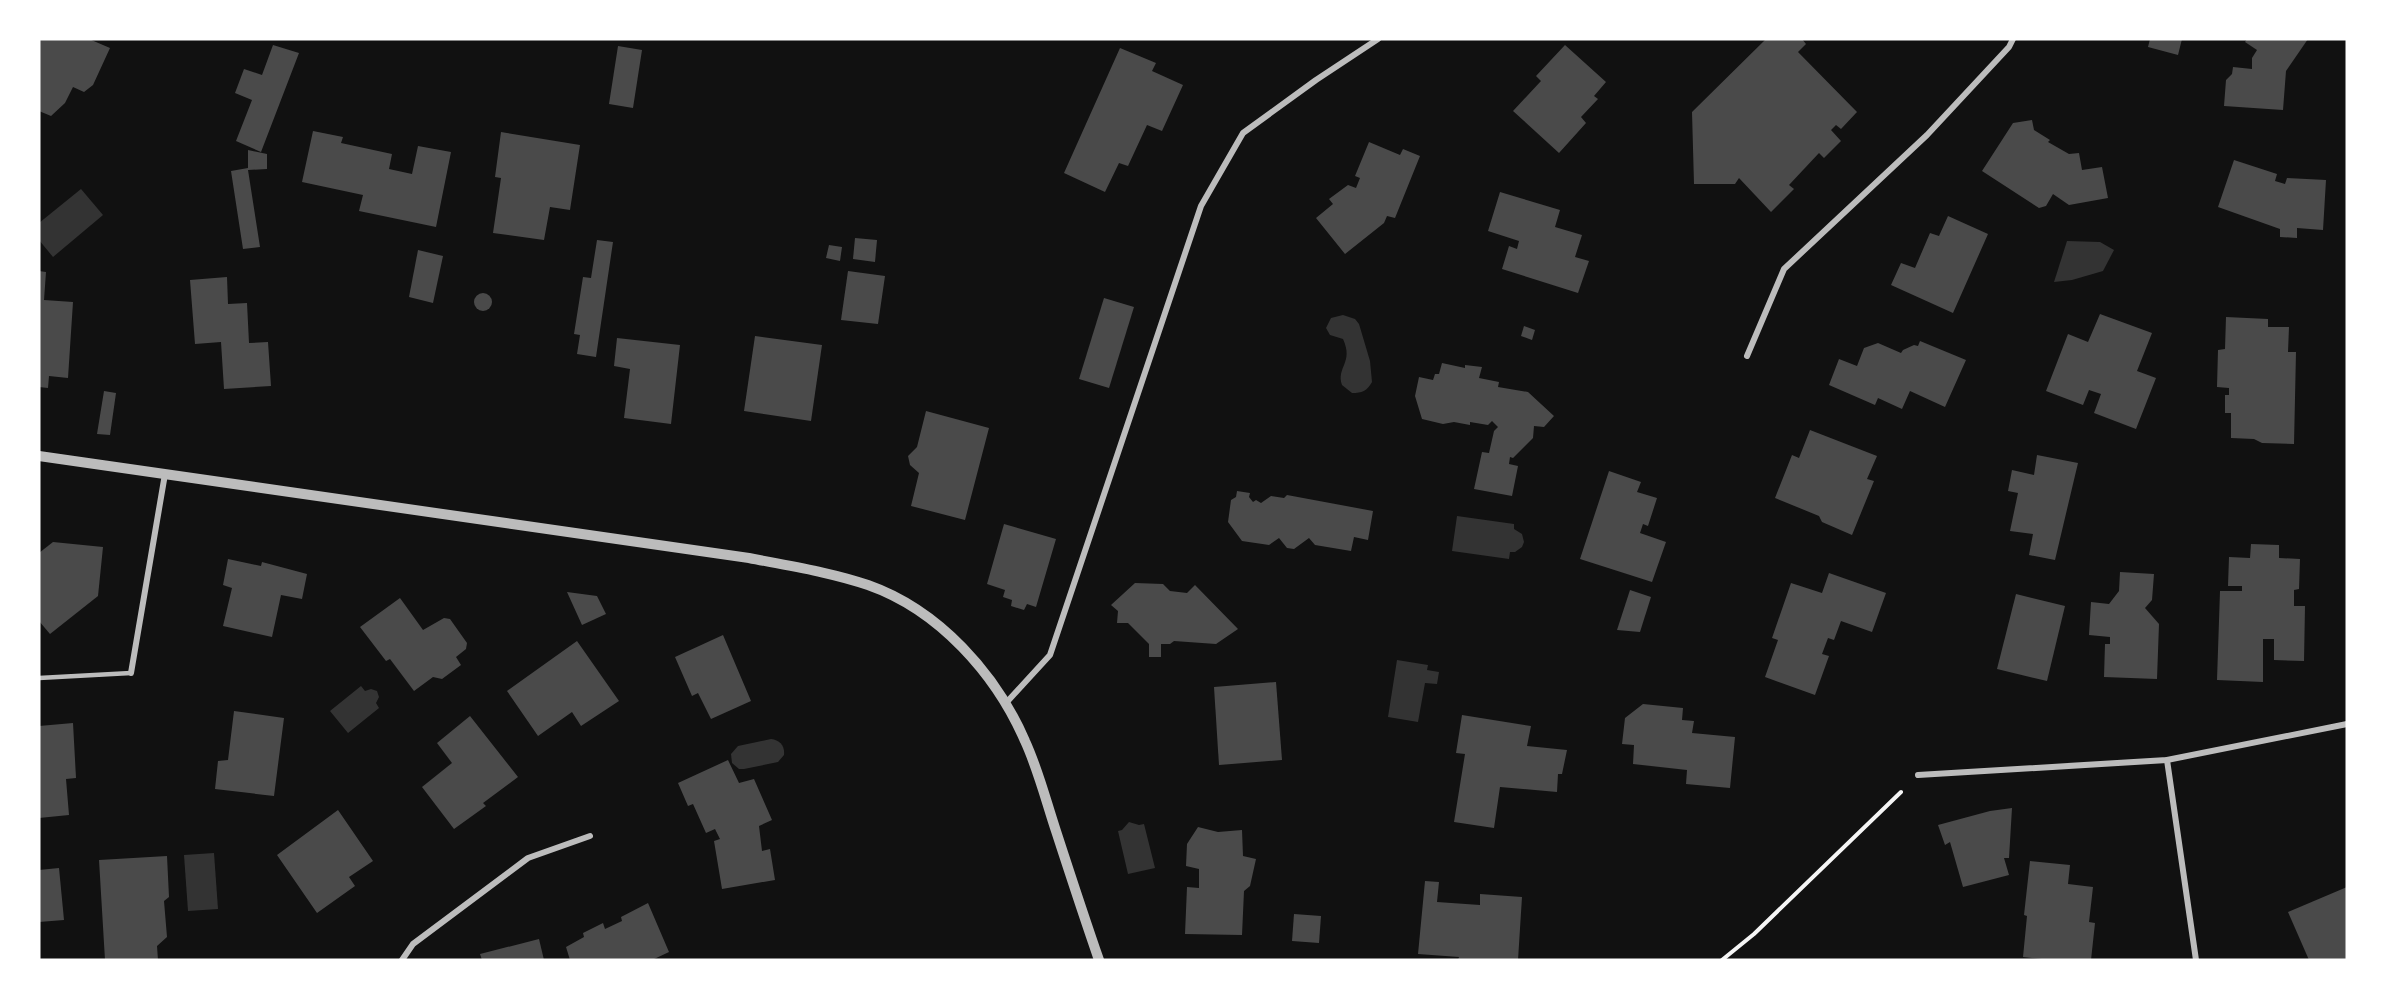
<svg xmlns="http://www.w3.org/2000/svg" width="2386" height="999" font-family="Arial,sans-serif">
<rect width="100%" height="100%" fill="#111"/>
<!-- water -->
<g fill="#333">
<path d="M81,189l22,26 -50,42 -14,-17v-17z"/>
<path d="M2067,241l33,1 14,8 -11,21 -31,9 -18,2z"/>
<path d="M1343,315l12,4 4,5 11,37 2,21c-5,9 -10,11 -20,11l-10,-8c-6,-18 12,-22 1,-46l-13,-4 -4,-7 5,-10z"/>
<path d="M1457,516l57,8v5l8,5 2,8 -2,5 -7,5h-5l-1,7 -57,-8z"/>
<path d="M1397,660l31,5 -1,5 12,2 -2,12 -12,-1 -7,39 -30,-5z"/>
<path d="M361,686l4,5 6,-2 6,2 2,6 -3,6 3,5 -31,25 -18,-22z"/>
<path d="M771,739c9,1 14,7 13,16l-6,7 -34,7h-5l-7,-6 -1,-9 7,-8z"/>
<path d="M1129,822l10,3 5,-1 11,44 -27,6 -10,-43 4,-1z"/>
<path d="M214,853l4,56 -30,2 -4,-56z"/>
</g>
<!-- building -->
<g fill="#4a4a4a">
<path d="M39,39h50l21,9 -17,37 -9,7 -11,-5 -8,16 -14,13 -12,-5z"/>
<path d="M1766,39h36l4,5 -8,8 59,60 -16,17 -5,-4 -5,5 10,11 -17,17 -5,-5 -30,32 5,4 -23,23 -32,-34 -4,6h-41l-2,-72z"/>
<path d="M2150,39h32l-4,16 -30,-8z"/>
<path d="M2247,39h61l-22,32 -3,39 -59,-4 2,-26 6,-6 1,-7 19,2v-11l5,-8 -12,-8z"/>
<path d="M273,45l26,8 -38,99 -25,-11 16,-41 -17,-7 9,-24 18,6z"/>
<path d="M1565,45l41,37 -12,14 4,3 -17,18 5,6 -27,30 -46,-42 28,-30 -5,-5z"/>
<path d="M618,46l24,4 -9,58 -24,-4z"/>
<path d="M1120,48l36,15 -4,8 31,14 -21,46 -15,-6 -19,41 -9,-3 -14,29 -41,-19z"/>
<path d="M2032,120l2,10 16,10 -2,2 21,12 10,-1 3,17 20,-3 6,31 -39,7 -16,-11 -7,12 -7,2 -57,-37 31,-48z"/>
<path d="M313,131l30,6 -2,6 51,11 -3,15 23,5 6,-28 33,6 -15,75 -77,-16 4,-16 -61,-13z"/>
<path d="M501,132l79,13 -10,65 -20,-3 -6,33 -51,-7 8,-55 -6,-1z"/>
<path d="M1369,142l31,13 3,-6 17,7 -25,62 -8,-2 -3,7 -39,31 -29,-36 17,-14 -4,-5 19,-14 8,3 4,-10 -5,-2z"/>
<path d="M248,150l19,4v15l-19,1 12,77 -17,2 -12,-78 17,-3z"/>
<path d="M2234,160l43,14 -2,7 10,3 2,-6 39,2 -3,50 -26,-2v10l-17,-1v-8l-62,-22z"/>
<path d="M1500,192l60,18 -5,17 27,8 -7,22 14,4 -11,32 -76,-24 7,-23 8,3 2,-8 -31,-10z"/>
<path d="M1948,216l40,18 -35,79 -62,-28 10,-22 14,5 15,-35 9,3z"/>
<path d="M855,238l22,2 -2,22 -22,-3z"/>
<path d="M597,240l16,2 -17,115 -19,-3 3,-19 -6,-1 9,-57 8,1z"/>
<path d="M829,245l13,2 -2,14 -14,-3z"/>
<path d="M418,250l25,6 -10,47 -24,-6z"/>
<path d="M39,271l7,1 -2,28 29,2 -5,76 -19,-2 -1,12 -9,-1z"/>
<path d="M848,271l37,5 -7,48 -37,-4z"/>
<path d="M227,277l1,27 19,-1 2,40 19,-1 3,44 -47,3 -3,-47 -26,2 -5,-64z"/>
<circle cx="483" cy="302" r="9"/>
<path d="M1104,298l30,9 -25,81 -30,-9z"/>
<path d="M2100,314l52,19 -15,38 19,7 -20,51 -42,-16 7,-19 -12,-4 -6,15 -37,-14 22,-57 20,8z"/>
<path d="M2226,317l42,2v8h21l-1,25h8l-2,92 -32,-1 -8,-4 -23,-1v-25h-6v-18h4v-7l-12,-1 1,-37 7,-1z"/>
<path d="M1524,326l11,4 -3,10 -11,-4z"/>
<path d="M755,336l67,9 -11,76 -67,-10z"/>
<path d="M617,338l63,7 -9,79 -47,-6 6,-49 -16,-3z"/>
<path d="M1920,341l46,19 -21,47 -35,-16 -8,18 -24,-11 -3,7 -46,-20 10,-26 18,7 7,-18 14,-5 23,10 2,-3 11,-5 4,1z"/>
<path d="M1442,363l23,5v-3l17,2 -3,11 20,4 -1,5 30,5 26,24 -10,11 -10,-1 -1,12 -20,20 -3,-1 -1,7 9,2 -6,30 -38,-7 8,-37 7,1 5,-22 4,-4 -6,-6 -4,4 -18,-3v3l-16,-3 -11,2 -21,-5 -7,-23 4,-19 14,3 2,-6h4z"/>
<path d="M104,391l12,2 -6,42 -13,-1z"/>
<path d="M926,411l63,17 -24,92 -54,-14 8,-33 -9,-8 -2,-9 9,-9z"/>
<path d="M1810,430l67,26 -10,23 7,2 -22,54 -30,-13 -3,-6 -44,-18 17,-43 7,3z"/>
<path d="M2037,455l41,8 -23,97 -26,-5 4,-21 -23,-3 8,-38 -10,-2 4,-21 22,5z"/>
<path d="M1609,471l32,11 -4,10 20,6 -9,28 -5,-2 -3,9 26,9 -14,40 -72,-23z"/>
<path d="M1237,491l13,2 -1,4 4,5 3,-2 5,3 10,-7 13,2 3,-3 86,16 -5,29 -14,-3 -3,14 -36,-6 -6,-7 -15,11 -7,-1 -8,-10 -10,7 -27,-4 -14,-19 3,-22 5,-3z"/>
<path d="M1004,524l52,15 -20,68 -9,-3 -3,6 -13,-4 1,-6 -9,-3 2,-7 -18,-6z"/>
<path d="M53,542l50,5 -5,49 -48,38 -11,-13v-68z"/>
<path d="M2251,544l28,1v13l21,1 -1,30 -5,1v16h11l-1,55 -30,-1v-21h-11v43l-46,-2 3,-89h22v-5h-14l1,-29 21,1z"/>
<path d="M228,559l33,7 1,-4 45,12 -5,25 -21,-4 -9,42 -49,-11 9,-38 -9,-3z"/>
<path d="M2120,572l34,2 -2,26 -7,8 14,16 -2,55 -53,-2 1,-33h5v-7l-21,-2 2,-33 18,2 10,-13z"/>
<path d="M1829,573l57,20 -14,39 -31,-11 -7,19 -6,-2 -6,16 7,2 -14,39 -50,-18 13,-37 -6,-2 19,-55 31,10z"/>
<path d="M1135,583l28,1 7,7 17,2 8,-8 43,44 -22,15 -42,-3 -4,3h-9v13h-12v-13l-21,-21h-11l1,-12 -7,-6z"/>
<path d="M1630,590l21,7 -11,35 -23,-2z"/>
<path d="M567,592l30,4 9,18 -24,11z"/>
<path d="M2016,594l49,12 -18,75 -50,-12z"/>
<path d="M400,598l23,32 21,-12 6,1 17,24 -1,6 -10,8 5,8 -19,14 -9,-2 -19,14 -24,-32 -4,2 -26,-34z"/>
<path d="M723,635l28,66 -40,18 -13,-26 -6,3 -17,-39z"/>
<path d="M577,641l42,60 -38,25 -9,-14 -34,24 -31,-45z"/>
<path d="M1276,682l6,78 -63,5 -5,-78z"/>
<path d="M1643,704l40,4 -1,12 12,1 -2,12 43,4 -5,51 -44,-4 1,-14 -54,-6 1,-19 -12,-1 3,-26z"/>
<path d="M234,711l50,7 -10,78 -59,-7 3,-28 10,-1z"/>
<path d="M1462,715l69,11 -4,20 40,4 -5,24h-4l-1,18 -57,-5 -6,41 -40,-6 11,-68 -9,-1z"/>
<path d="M470,716l48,61 -35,26 3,3 -32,23 -32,-42 30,-24 -15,-20z"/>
<path d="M73,723l3,55 -10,1 3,36 -30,3v-92z"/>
<path d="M728,760l11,23 15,-4 18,41 -13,6 3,25 8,-2 5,31 -53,9 -8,-48 6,-2 -5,-10 -9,4 -13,-29 -5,2 -10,-23z"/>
<path d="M2012,808l-3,50h-5l5,17 -46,12 -13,-45 -5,3 -7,-20 52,-14z"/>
<path d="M338,810l35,51 -24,16 6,9 -38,27 -40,-58z"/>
<path d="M1198,827l20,5 24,-2 1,26 13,3 -6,27 -6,5 -2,44 -57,-1 2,-47 12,1v-19l-13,-3 1,-22z"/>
<path d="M167,856l2,41 -5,4 3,36 -10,9 1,14h-53l-6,-100z"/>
<path d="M2030,861l40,4 -2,19 25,3 -4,35 6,1 -4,37h-40l-28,-3 4,-41 -3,-1z"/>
<path d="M59,868l5,52 -25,2v-52z"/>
<path d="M1425,881l14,1 -2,20 43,3v-11l42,3 -4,63h-60l1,-3 -41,-3z"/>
<path d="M2347,887v73h-38l-21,-48z"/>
<path d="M648,903l21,49 -17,8h-82l-4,-13 18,-10 -1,-4 20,-10 2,6 17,-8 -1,-4z"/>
<path d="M1294,914l27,2 -2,27 -27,-2z"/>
<path d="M539,939l5,21h-62l-2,-6z"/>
</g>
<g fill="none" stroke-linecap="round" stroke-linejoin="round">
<!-- path -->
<path stroke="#f5f5f5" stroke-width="4" d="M1722,960l32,-26 147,-142"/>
<!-- service -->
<path stroke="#bcbcbc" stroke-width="4.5" d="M39,678l92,-5"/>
<!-- minor -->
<g stroke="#bcbcbc" stroke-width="6">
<path d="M1747,356l37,-87 143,-134 82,-88 4,-8"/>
<path d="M131,673l34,-199"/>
<path d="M1006,703l44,-48 151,-449 42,-73 73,-53 62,-41"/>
<path d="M2167,760l29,200"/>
<path d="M1918,775l249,-15 180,-36"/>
<path d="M402,960l11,-16 115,-86 62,-22"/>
</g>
<!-- tertiary -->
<path stroke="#bcbcbc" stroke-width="10" d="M39,456l710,102c40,8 81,14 119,27 71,25 128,89 157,156 13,28 21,60 31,90 14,43 28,86 43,129"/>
</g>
<!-- border -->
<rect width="2386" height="999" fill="none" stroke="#ffffff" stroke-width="81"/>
</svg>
